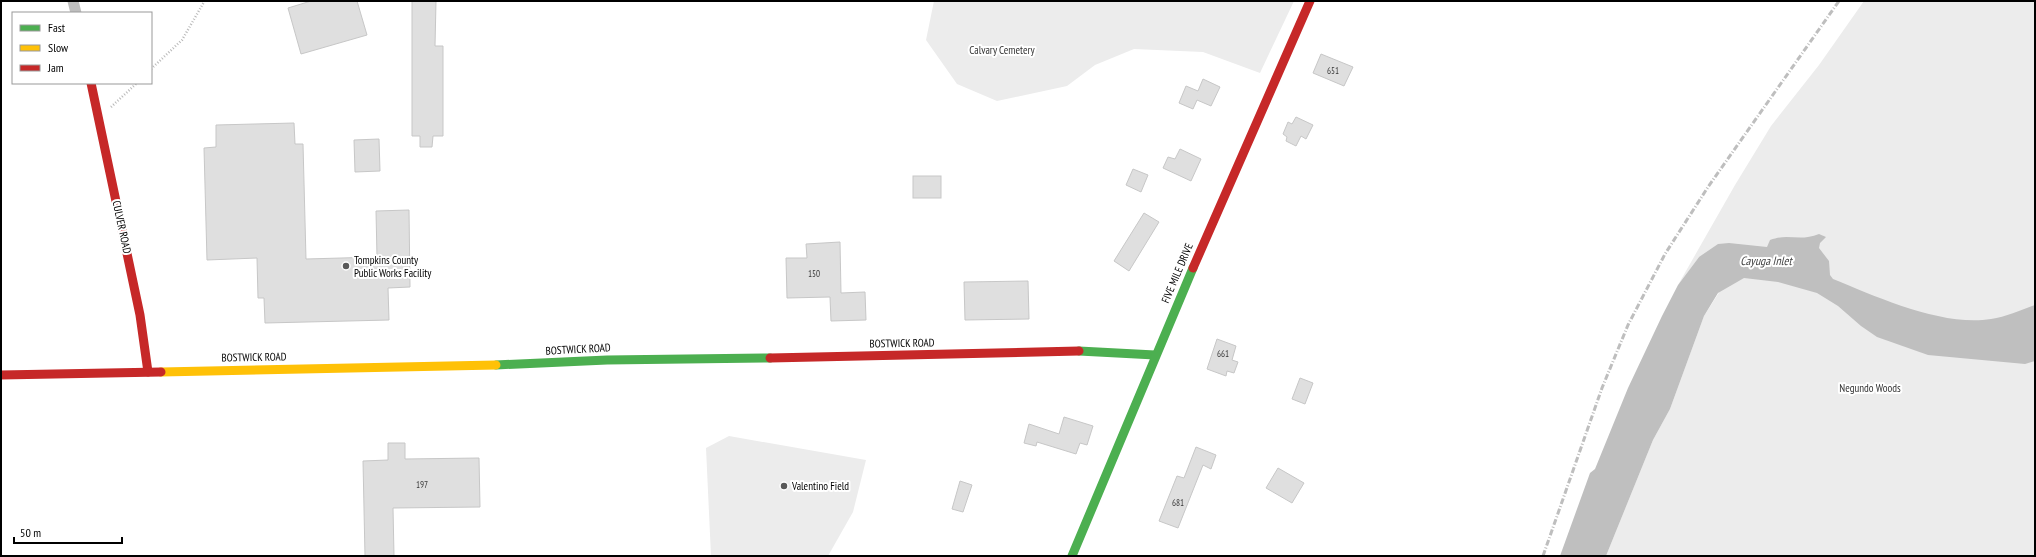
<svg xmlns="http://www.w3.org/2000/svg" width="2036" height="557" font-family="'PT Sans Narrow',sans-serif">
<rect width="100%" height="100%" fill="#fff"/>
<!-- green -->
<g fill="#ececec">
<path d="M934,1h360l-34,72 -57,-21 -69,-3 -39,16 -28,21 -70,15 -40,-17 -31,-44z"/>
<path d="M1864,1h171v555h-429l47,-116 17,-31 34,-93 16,-25 -21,-34 -21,28 57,-100 36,-59 48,-61z"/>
<path d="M729,436l137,24 -13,52 -25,44h-117l-5,-108z"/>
</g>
<!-- water -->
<path fill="#bfbfbf" d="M1819,234l7,3 -6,6 -1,5 10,13 1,14 3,4c44,18 110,48 158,40 15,-2 30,-9 44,-14v56l-10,3 -97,-9 -51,-18 -16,-11 -23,-20 -21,-13 -39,-11 -34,-4 -26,15 -14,23 -34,93 -17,31 -47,116h-46l30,-83 5,-4 33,-81 34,-72 16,-31 21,-28 19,-13 11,-1 38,4 3,-7c18,-7 30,2 49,-6z"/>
<!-- building -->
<g fill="#dfdfdf" stroke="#c7c7c7">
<path d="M311,1h46l10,34 -66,19 -13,-46z"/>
<path d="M412,1h24l-1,45h8v90h-10l-1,11h-12v-11h-8z"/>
<path d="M1321,54l32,13 -9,19 -31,-13z"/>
<path d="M1203,79l17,8 -9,19 -14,-6 -4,9 -14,-6 7,-17 12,5z"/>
<path d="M1296,117l17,8 -7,14 -5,-3 -5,10 -10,-5 1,-4 -4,-3 5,-12 4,2z"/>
<path d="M294,123l1,21h8l3,115 71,-2 -1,-46 33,-1 1,77 -22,1 1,32 -124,3 -1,-25h-6l-1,-40 -50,2 -3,-112 12,-1v-22z"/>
<path d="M379,139l1,32 -25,1 -1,-32z"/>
<path d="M1180,149l21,10 -10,22 -28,-13 5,-11 7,2z"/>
<path d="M1133,169l15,6 -7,17 -15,-7z"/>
<rect x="913" y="176" width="28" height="22"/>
<path d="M1144,213l15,9 -30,49 -15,-10z"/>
<path d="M840,242l1,51 24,-1 1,28 -35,1 -1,-24 -43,1 -1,-40h21l-1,-14z"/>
<path d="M1028,281l1,38 -64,1 -1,-38z"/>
<path d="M1217,339l19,7 -4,14 6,2 -4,11 -7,-2 -1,5 -19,-7z"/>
<path d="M1300,378l13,5 -8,21 -13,-5z"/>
<path d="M1064,417l29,9 -6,19 -7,-2 -4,11 -39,-12 -1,4 -12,-3 5,-19 30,10z"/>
<path d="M388,443h17v16l74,-1 1,49 -87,1 1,48h-29l-2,-95 25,-1z"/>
<path d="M1196,447l20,8 -5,14 -8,-4 -25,63 -19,-7 18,-45 7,2z"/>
<path d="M1278,468l26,15 -12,20 -26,-15z"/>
<path d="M960,481l12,4 -9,27 -11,-3z"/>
</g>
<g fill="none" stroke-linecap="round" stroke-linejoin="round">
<!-- path -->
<g stroke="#b9b9b9" stroke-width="2.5" stroke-dasharray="1 2" stroke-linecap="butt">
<path d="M151,69l31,-29 22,-38"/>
<path d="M111,107l26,-24"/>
</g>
<!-- street -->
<path stroke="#bebebe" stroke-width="11" d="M73,1l3,12"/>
<!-- fast -->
<g stroke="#4caf50" stroke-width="9">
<path d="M1079,351l76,4"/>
<path d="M496,365l111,-5 163,-2"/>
<path d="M1072,556l121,-288"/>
</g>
<!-- slow -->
<path stroke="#ffc107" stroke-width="9" d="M161,372l335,-7"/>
<!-- jam -->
<g stroke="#c62828" stroke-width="9">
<path d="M91,83l49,232 8,57"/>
<path d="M1193,268l117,-267"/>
<path d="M770,358l309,-7"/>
<path d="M1,375l160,-3"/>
</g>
<!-- rail -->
<path stroke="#bebebe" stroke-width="3" stroke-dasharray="6 2 1 2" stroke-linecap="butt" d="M1543,556l59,-168 26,-63 37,-71 43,-67 131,-186"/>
</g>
<!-- markers -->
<g fill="#595959" stroke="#fff" stroke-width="1.5">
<circle cx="346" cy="266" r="4"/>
<circle cx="784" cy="486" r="4"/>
</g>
<g text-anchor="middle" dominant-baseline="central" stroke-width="4" stroke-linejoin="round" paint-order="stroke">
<!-- number labels -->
<g font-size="9" fill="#383838">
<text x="1333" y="70">651</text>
<text x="814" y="273">150</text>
<text x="1223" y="353">661</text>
<text x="422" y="484">197</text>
<text x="1178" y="502">681</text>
</g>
<!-- park labels -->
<g font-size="11" fill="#333" stroke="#fff">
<text x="1002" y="50">Calvary Cemetery</text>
<text x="1870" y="388">Negundo Woods</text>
</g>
<!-- street labels -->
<g font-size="11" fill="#000" stroke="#fff">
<text transform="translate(122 227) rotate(78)">CULVER ROAD</text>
<text transform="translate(1177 273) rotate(-67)">FIVE MILE DRIVE</text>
<text transform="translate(902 343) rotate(-1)">BOSTWICK ROAD</text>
<text transform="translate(578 349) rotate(-3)">BOSTWICK ROAD</text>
<text transform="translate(254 357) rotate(-1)">BOSTWICK ROAD</text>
</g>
<!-- poi labels -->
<g font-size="11" fill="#000" stroke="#fff" text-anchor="start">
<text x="354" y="260">Tompkins County<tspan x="354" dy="13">Public Works Facility</tspan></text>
<text x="792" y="486">Valentino Field</text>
</g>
<!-- water labels -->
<g font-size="12" font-style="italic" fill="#444" stroke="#fff">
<text x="1766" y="260">Cayuga Inlet</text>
</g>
</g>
<!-- border -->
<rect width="2036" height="557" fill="none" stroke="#000000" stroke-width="4"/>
<!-- legend -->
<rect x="12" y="12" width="140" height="72" fill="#ffffff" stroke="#999999"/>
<rect x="20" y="25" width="20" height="6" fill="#4caf50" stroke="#999999"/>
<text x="48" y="32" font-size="12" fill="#000000">Fast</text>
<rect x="20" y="45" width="20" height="6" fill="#ffc107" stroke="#999999"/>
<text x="48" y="52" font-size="12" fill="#000000">Slow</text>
<rect x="20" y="65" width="20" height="6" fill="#c62828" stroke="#999999"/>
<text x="48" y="72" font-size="12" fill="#000000">Jam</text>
<!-- scale -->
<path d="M14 537v6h108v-6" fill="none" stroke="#000000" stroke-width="2"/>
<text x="20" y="537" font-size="12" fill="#000000" stroke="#ffffff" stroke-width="3" paint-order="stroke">50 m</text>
</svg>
